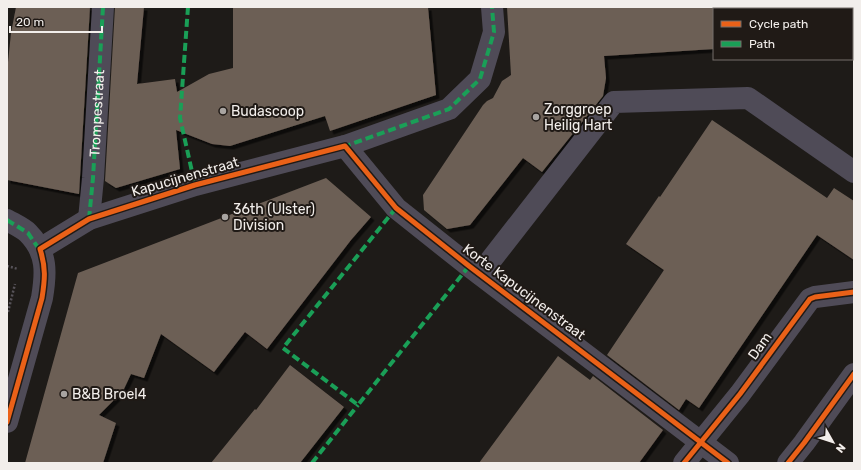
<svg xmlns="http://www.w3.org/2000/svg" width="861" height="470" font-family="Rubik,sans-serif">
<defs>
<filter id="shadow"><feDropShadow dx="3.5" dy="3.5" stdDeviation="0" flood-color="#0009"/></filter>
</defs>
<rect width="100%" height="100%" fill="#1e1b18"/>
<!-- building -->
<g fill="#6c5f55" filter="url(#shadow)">
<path d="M16,7h74l-11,187 -72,-14v-108l4,-39z"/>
<path d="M115,7h29l-7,77 38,-5 2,13 32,-18 24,-6v-61h195l8,88 -106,36 -5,-15 -95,30 -18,-2 -36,-14 4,39 -64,19 -11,-7z"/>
<path d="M507,7h207v42l-110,7 2,22 -3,18 -61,76 -19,-14 -53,67 -23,4 -23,-19 -1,-15 60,-90 4,-4 6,-3 9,-17 9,-6z"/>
<path d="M712,120l115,78 7,-10 20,13v59l-37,-25 -118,173 -13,-9 -7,11 -72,-55 57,-85 -38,-26 33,-48 1,1z"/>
<path d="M326,178l45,39 -20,23 -84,109 -22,-17 -31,40 -53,-38 -17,44 -13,-4 -8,17 -24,24 17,8 -13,40h-78l53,-190z"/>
<path d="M558,356l32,24 3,-4 70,54 -24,33h-160z"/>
<path d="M290,365l54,42 -44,56h-89l44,-54 1,1z"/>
</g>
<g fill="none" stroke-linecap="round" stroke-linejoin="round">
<!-- path -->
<g stroke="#575359" stroke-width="2.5" stroke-dasharray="2 2" stroke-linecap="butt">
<path d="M7,266l11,3"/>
<path d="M8,312l7,-28"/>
</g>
<!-- minor -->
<g stroke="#4f4b57" stroke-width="22">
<path d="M345,146l51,62 73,58 259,197"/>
<path id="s1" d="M89,219l4,-41 10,-171"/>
<path d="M7,220c7,4 16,8 21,13 20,20 18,41 14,65l-35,124"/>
<path d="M40,249l49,-30 106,-34 150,-39 104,-37 31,-30 14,-47 -2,-25"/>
<path d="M480,274l134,-172 134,-4 106,74"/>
<path d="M684,463l56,-69 70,-95 5,-2 39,-5"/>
<path d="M788,463l16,-20 50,-69"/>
</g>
<!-- quiet -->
<g stroke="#1a9f57" stroke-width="4" stroke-dasharray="8 4" stroke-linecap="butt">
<path d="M188,7l-8,111 15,67"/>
<path d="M343,147l106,-38 31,-30 14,-47 -2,-25"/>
<path d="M396,208l-113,140 75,57 111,-139"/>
<path d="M89,219l4,-41 10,-171"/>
<path d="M7,220l21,13 13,19"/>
<path d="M312,463l46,-58"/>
</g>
<defs>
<g id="cycleway">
<path d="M7,422l35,-124c3,-19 4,-30 -2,-49l49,-30 106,-34 150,-39 51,62 73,58 259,197"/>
<path d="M684,463l56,-69 70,-95 5,-2 39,-5"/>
<path d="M788,463l16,-20 50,-69"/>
</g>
</defs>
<!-- cycleway casing -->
<use href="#cycleway" stroke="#201a16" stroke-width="8"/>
<!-- cycleway -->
<use href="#cycleway" stroke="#ea6118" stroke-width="5"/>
</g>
<!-- markers -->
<g fill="#a8a4a1" stroke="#201a16" stroke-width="1.5">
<circle cx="223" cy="111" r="4"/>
<circle cx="536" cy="117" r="4"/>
<circle cx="225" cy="217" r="4"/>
<circle cx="64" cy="394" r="4"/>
</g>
<g text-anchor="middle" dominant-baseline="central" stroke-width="4" stroke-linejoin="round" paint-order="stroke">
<!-- poi labels -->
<g font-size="14" fill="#f2eeeb" stroke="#201a16" text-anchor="start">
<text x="544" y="109">Zorggroep<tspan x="544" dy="16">Heilig Hart</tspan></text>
<text x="231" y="111">Budascoop</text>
<text x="233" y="209">36th (Ulster)<tspan x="233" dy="16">Division</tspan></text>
<text x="72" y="394">B&amp;B Broel4</text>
</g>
<!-- street labels -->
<g font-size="14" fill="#f2eeeb" stroke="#201a16">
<text stroke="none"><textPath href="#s1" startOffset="106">Trompestraat</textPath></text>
<text transform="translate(185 177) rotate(-16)">Kapucijnenstraat</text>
<text transform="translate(524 292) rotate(37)">Korte Kapucijnenstraat</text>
<text transform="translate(760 346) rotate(-54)">Dam</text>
</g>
</g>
<!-- border -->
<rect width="861" height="470" fill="none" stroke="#f2eeeb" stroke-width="16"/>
<!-- legend -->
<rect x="713" y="8" width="140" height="52" fill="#201a16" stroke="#746f6b"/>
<rect x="721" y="21" width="20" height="6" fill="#ea6118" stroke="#746f6b"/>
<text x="749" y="28" font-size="12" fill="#f2eeeb">Cycle path</text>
<rect x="721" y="41" width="20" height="6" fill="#1a9f57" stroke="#746f6b"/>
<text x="749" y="48" font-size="12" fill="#f2eeeb">Path</text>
<!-- north arrow -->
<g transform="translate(833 442) rotate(129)" stroke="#201a16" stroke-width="3" paint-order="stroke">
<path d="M0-3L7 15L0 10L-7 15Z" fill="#f2eeeb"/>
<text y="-6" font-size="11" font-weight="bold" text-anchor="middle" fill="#f2eeeb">N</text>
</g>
<!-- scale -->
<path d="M10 26v6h92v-6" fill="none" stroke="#f2eeeb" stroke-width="2"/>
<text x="16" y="26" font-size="12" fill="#f2eeeb" stroke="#201a16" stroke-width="3" paint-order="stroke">20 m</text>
</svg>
